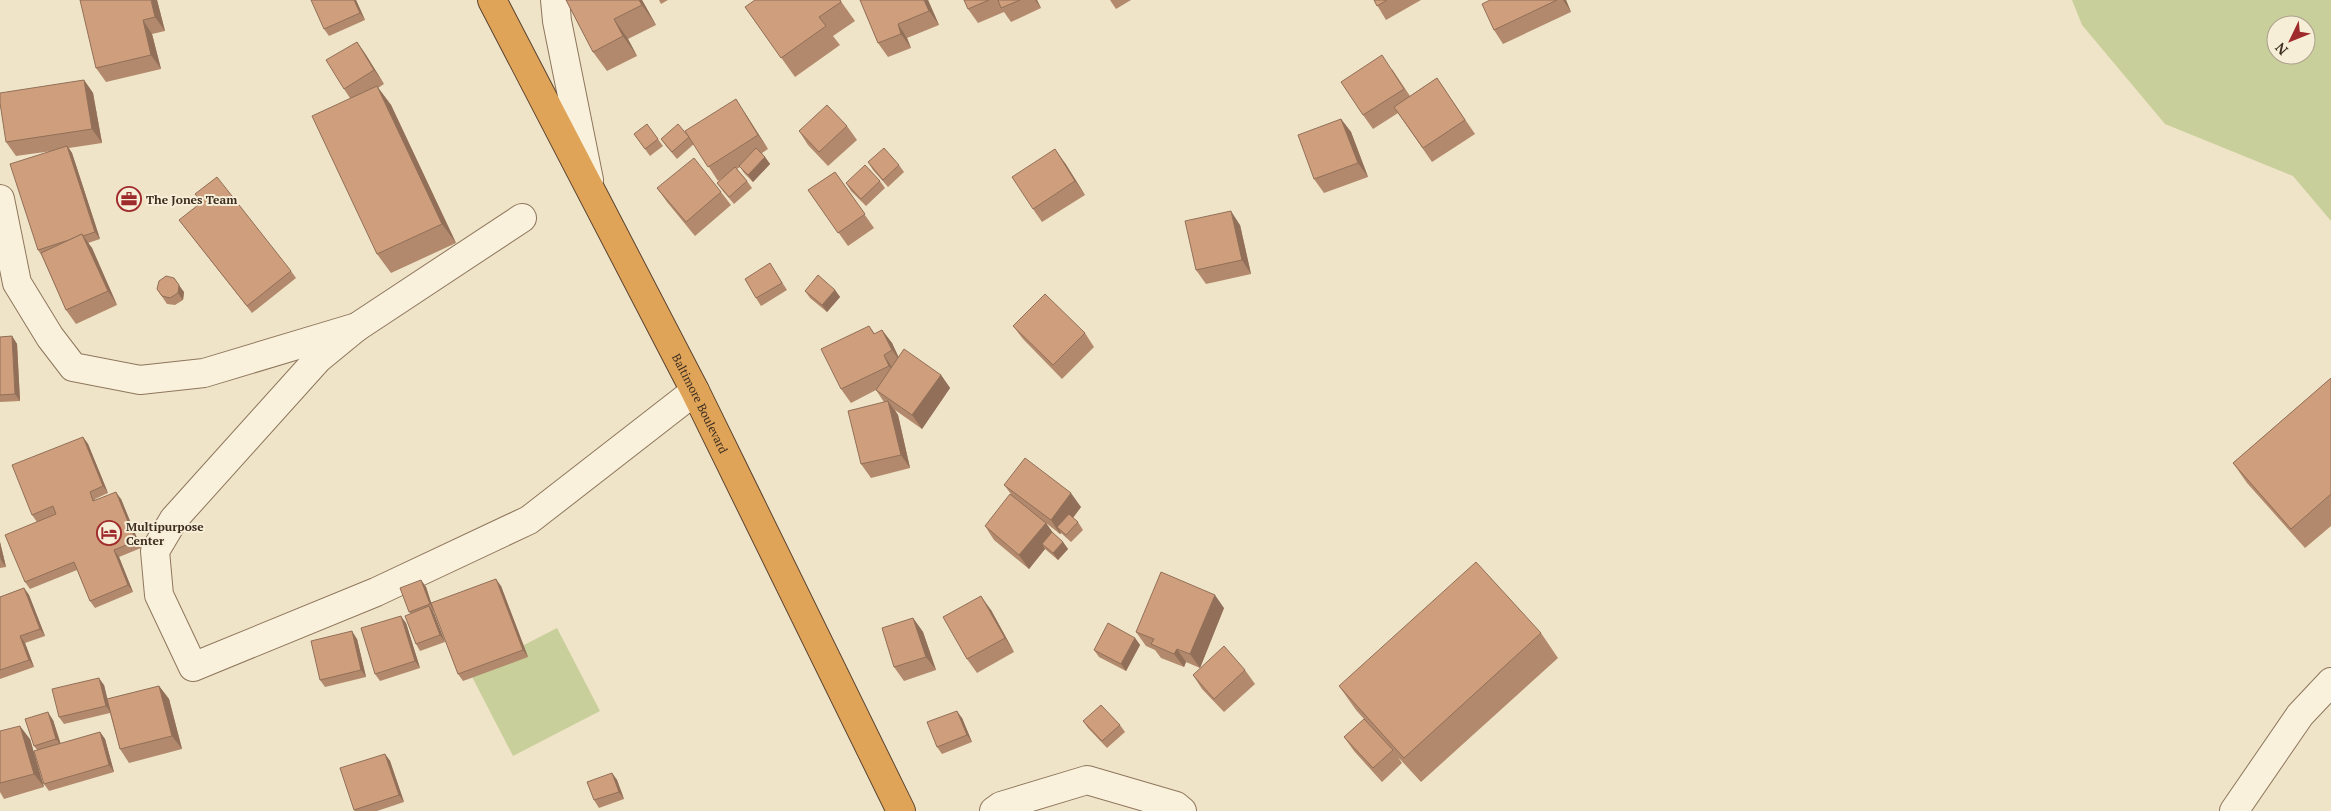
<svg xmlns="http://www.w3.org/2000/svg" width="2331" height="811" font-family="'PT Serif',serif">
<rect width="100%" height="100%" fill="#f0e4c8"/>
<!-- green -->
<g fill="#c9cf9b" fill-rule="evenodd">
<path d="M2072,0h259v221l-38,-45 -128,-52 -83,-99zM2276,25h30v30h-30z"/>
<path d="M557,628l43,83 -87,45 -43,-83z"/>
</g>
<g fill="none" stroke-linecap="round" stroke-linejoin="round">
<defs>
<g id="minor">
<path d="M555,0l2,21 32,159"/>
<path d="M0,199l17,84 33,54 23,30 67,13 64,-7 153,-46 165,-109"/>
<path d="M357,327l-39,32 -144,160 -19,32 4,44 34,72 183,-75 153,-72 166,-129"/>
<path d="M994,811l7,-5 86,-26 89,26 6,5"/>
<path d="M2234,811l66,-96 31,-33"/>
</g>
<g id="highway">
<path id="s1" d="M492,0l203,391 206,420"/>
</g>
</defs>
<!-- minor casing -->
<use href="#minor" stroke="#8d765c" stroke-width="30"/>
<!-- highway casing -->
<use href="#highway" stroke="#5b4430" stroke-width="30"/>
<!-- minor -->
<use href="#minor" stroke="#faf1dc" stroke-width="28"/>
<!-- highway -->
<use href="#highway" stroke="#e0a458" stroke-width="28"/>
</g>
<!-- wall -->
<g fill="#b2896c">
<path d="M157,0l8,31 -13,3 9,35 -55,13 -10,-14z"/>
<path d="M356,0l9,20 -36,16 -5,-7z"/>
<path d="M566,0h76l14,25 -28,14 9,17 -30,15 -14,-19z"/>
<path d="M659,0h9l-7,4z"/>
<path d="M840,0l15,21 -22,15 7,9 -45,32 -50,-70z"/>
<path d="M860,0h68l11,25 -32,13 4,10 -23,9 -10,-14z"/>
<path d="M964,0h73l4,8 -30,14 -7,-10 -26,11 -10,-14z"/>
<path d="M1110,0h21l-15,9z"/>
<path d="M1374,0h47l-35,20z"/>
<path d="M1490,0h76l5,12 -68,32 -9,-14z"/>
<path d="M357,42l9,13 18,29 -6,4 13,17 65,138 -65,30 -14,-19 -27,-156 -6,-9z"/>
<path d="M1392,69l18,27 27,-18 38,56 -43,28 -34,-49 -25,16 -10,-14z"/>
<path d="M84,80l9,13 9,50 -33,5 3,5 28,86 -12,4 4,5 25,57 -41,19 -10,-14 -24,-54 -4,-6 14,-99 -36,5 -10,-14z"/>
<path d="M745,113l23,36 -6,4 8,11 -17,18 -9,-9 -4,-6 -3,2 10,12 5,7 -18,16 -12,-14 -5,-7 6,-5 -5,3 -24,-37 -17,15 -11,-13 -5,-7 28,-3z"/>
<path d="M1341,119l10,13 17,45 -44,16 -10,-14z"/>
<path d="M647,124l16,22 -13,10 -16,-22z"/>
<path d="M847,126l10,14 -29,26 -20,-21 -9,-14z"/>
<path d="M868,162l31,3 5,7 -16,15 -15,-17z"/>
<path d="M1065,163l20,32 -43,27 -9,-13z"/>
<path d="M835,172l39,56 -26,18 -40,-56z"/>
<path d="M880,181l5,7 -19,18 -15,-15 -5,-8z"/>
<path d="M657,188l64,4 10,13 -36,31 -28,-34z"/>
<path d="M179,220l112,51 5,7 -44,35z"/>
<path d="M1240,225l11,49 -45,10 -10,-14z"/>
<path d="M775,271l12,19 -26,16 -5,-8z"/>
<path d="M157,289l27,3 -1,8 -8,5 -8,-1z"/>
<path d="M835,290l5,7 -13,15 -17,-14 -5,-7z"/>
<path d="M869,326l6,8 7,-4 10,13 6,14 43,18 9,13 -28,41 -27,-19 3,5 12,53 -39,10 -10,-14 23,-62 -8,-12 -25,13 -10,-14z"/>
<path d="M1013,326l72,7 9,14 -32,32 -39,-40z"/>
<path d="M12,336l5,8 3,57 -20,1v-65z"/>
<path d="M2331,378v148l-26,22 -58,-65 -14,-20z"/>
<path d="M83,437l5,7 20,49 -13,6v2l26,-2 20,49 -22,9 14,35 -38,16 -5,-7 -13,-31 -47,19 -5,-7 12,-60 -5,-7z"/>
<path d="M1004,485l77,22 -8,11 5,4 5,8 -12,12 -10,-9 -1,1 -14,-11 8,11 9,8 5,7 -10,11 -13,-11 -16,20 -35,-29 -9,-14 26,-32z"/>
<path d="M0,542l6,25 -6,1z"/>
<path d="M421,580l5,7 5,16 70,-17 27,71 -65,24 -5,-7 -24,-63 -1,1 12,30 -25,9 -4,-7 -5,-30 -2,-2z"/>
<path d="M24,588l5,7 16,41 -20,7 9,24 -34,12v-82z"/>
<path d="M1224,608l-24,60 -14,-6 -2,5 -23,-9 -6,-8 -9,-4 -10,-14z"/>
<path d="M991,610l23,42 -37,21 -10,-14z"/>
<path d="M913,618l10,14 13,38 -32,11 -10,-14z"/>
<path d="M406,623l14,45 -40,13 -5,-7z"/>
<path d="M1541,633l17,25 -137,124 -23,-25 4,6 -20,19 -28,-31 -10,-14 20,-18 -8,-9 -17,-24z"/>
<path d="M1135,638l5,7 -14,26 -27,-14 -5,-7z"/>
<path d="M357,639l9,38 -41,10 -5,-7z"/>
<path d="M1245,670l10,14 -31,28 -22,-23 -9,-14z"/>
<path d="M104,685l3,14 52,-13 10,13 13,50 -53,14 -9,-14 -10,-36 -46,11 -5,-7z"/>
<path d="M962,718l10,24 -30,12 -5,-7z"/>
<path d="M53,720l8,24 39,-12 5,7 9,33 -65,19 -5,-7 -7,-34 -3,-4z"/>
<path d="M1083,721l37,4 5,7 -18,16 -19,-20z"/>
<path d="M0,731l30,8 14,48 -40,12 -4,-7z"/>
<path d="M385,754l5,7 14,41 -27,9h-22l-1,-1z"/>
<path d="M612,773l5,7 7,19 -25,9 -5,-8z"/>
</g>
<!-- shaded-wall -->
<g fill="#916f58">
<path d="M151,0h6l8,31 -10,-14z"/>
<path d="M354,0h2l9,20 -5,-7z"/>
<path d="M639,0h3l14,25 -14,-20z"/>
<path d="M924,0h4l11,25 -10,-14z"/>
<path d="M1035,0h2l4,8z"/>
<path d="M1563,0h3l5,12z"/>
<path d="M614,19l14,20 9,17 -14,-20z"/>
<path d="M143,20l9,14 9,35 -10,-14z"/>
<path d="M898,24l9,14 4,10 -10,-14z"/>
<path d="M357,42l9,13 18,29 -10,-14z"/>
<path d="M84,80l9,13 9,50 -10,-14z"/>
<path d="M377,86l14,19 65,138 -14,-19z"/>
<path d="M736,99l9,14 23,36 -10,-14z"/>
<path d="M1341,119l10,13 17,45 -10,-14z"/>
<path d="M67,146l5,7 28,86 -5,-7z"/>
<path d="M1055,149l10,14 20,32 -10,-14z"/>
<path d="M765,157l5,7 -17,18 -5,-7z"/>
<path d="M1231,211l9,14 11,49 -9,-14z"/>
<path d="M82,234l10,14 25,57 -9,-14z"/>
<path d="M174,278l10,14 -1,8 -5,-7z"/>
<path d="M835,290l5,7 -13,15 -5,-7z"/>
<path d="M882,330l10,13 10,21 -10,-14z"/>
<path d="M12,336l5,8 3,57 -5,-7z"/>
<path d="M884,355l9,14 5,11 -9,-14z"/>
<path d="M941,375l9,13 -28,41 -10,-14z"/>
<path d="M888,401l10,14 12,53 -9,-13z"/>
<path d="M83,437l5,7 20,49 -5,-7z"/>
<path d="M116,492l5,7 20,49 -5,-7z"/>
<path d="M1071,493l10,14 -19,25 -5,-5 4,6 -1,1 -9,-14z"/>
<path d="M1046,523l9,13 -13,8 3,5 -16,20 -10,-14z"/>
<path d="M0,542l6,25 -5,-7 -1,-4z"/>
<path d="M1063,542l5,7 -10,11 -5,-7z"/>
<path d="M114,550l5,7 14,35 -5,-7z"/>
<path d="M496,579l5,7 27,71 -5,-7z"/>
<path d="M421,580l5,7 8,24 -4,-7z"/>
<path d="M24,588l5,7 16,41 -5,-7z"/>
<path d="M1215,595l9,13 -24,60 -10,-14z"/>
<path d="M981,596l10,14 23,42 -9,-14z"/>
<path d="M429,606l5,7 11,29 -5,-7z"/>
<path d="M401,616l5,7 14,45 -5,-7z"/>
<path d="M913,618l10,14 13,38 -10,-13z"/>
<path d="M352,631l5,8 9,38 -5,-7z"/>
<path d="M20,636l5,7 9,24 -5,-7z"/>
<path d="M1135,638l5,7 -14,26 -5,-7z"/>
<path d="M1177,649l9,13 -2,5 -10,-13z"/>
<path d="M99,678l5,7 7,28 -5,-7z"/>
<path d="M159,686l10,13 13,50 -10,-13z"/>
<path d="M957,711l5,7 10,24 -5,-7z"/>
<path d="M48,712l5,8 8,26 -5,-7z"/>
<path d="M20,726l10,13 14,48 -10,-13z"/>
<path d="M100,732l5,7 9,33 -5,-7z"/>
<path d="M385,754l5,7 14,41 -5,-7z"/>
<path d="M612,773l5,7 7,19 -5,-7z"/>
</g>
<!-- building -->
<g fill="#cf9f7d" stroke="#916f58">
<path d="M80,0h71l4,17 -12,3 8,35 -55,13z"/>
<path d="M311,0h43l6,13 -36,16z"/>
<path d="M566,0h73l3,5 -28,14 9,17 -30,16z"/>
<path d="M755,0h85l1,2 -22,15 7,9 -45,32 -36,-51z"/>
<path d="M860,0h64l5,11 -31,13 3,10 -23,9z"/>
<path d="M964,0h25l-21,9z"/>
<path d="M998,0h22l-19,8z"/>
<path d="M1374,0h13l-10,6z"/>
<path d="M1490,0h67l-63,30 -12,-26z"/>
<path d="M357,42l17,28 -30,19 -18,-29z"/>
<path d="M1382,55l22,34 -41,26 -22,-33z"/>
<path d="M1437,78l28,42 -42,28 -29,-41z"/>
<path d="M84,80l8,49 -86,13 -6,-39v-10z"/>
<path d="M377,86l65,138 -65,30 -65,-138z"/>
<path d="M736,99l22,36 -50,32 -23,-36z"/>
<path d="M827,105l20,21 -28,26 -20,-21z"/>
<path d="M1341,119l17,44 -44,16 -16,-44z"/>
<path d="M647,124l11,15 -13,10 -11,-15z"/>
<path d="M678,124l11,13 -17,15 -11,-13z"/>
<path d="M67,146l28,86 -12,4 -1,-2 -13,6 -31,10 -28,-86z"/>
<path d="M756,148l9,9 -17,18 -9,-9z"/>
<path d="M884,148l15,17 -16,15 -15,-18z"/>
<path d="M1055,149l20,32 -42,28 -21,-32z"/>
<path d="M694,158l27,34 -35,30 -29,-34z"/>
<path d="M865,165l15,16 -19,18 -15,-16z"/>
<path d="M735,167l12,14 -18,16 -12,-14z"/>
<path d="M835,172l30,42 -27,19 -30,-43z"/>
<path d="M217,177l74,94 -44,35 -68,-86 23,-18 -7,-8z"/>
<path d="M1231,211l11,49 -46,10 -11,-49z"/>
<path d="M82,234l26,57 -42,19 -25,-57z"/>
<path d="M770,263l12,20 -26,15 -11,-19z"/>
<path d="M818,275l17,15 -13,15 -17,-14z"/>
<path d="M166,276l8,2 5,7 -1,8 -8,5 -8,-2 -5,-7 2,-8z"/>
<path d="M1045,294l40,39 -32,32 -40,-39z"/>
<path d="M869,326l5,8 8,-4 10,20 -8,5 5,11 -48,23 -20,-40z"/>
<path d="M12,336l3,58 -15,1v-58z"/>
<path d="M904,349l37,26 -29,40 -36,-25z"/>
<path d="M2331,378v116l-40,35 -58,-66z"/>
<path d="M888,401l13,54 -40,9 -13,-53z"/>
<path d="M83,437l20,49 -13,6 3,9 23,-9 20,49 -22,9 14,35 -38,16 -16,-39 -49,20 -20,-47 51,-21 -3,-8 -21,9 -20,-50z"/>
<path d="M1025,458l46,35 -20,27 -47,-35z"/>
<path d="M1010,494l36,29 -27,32 -34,-29z"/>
<path d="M1069,514l9,8 -12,13 -9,-8z"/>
<path d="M1052,532l11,10 -10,11 -11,-9z"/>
<path d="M1476,562l65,71 -137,125 -65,-72z"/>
<path d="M1161,572l54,23 -25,59 -13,-5 -3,5 -23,-10 3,-5 -18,-7z"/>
<path d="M496,579l27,71 -65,24 -27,-71z"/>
<path d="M421,580l9,24 -21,8 -9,-24z"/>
<path d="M24,588l16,41 -20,7 9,24 -29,10v-73z"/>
<path d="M981,596l24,42 -38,21 -24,-42z"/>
<path d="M429,606l11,29 -24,9 -11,-28z"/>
<path d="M401,616l14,45 -40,13 -14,-46z"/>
<path d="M913,618l13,39 -32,10 -12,-39z"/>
<path d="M1108,623l27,15 -14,26 -27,-14z"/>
<path d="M352,631l9,39 -41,10 -9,-39z"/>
<path d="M1224,646l21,24 -31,29 -21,-24z"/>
<path d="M99,678l7,28 -47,11 -7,-28z"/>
<path d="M159,686l13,50 -52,13 -13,-50z"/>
<path d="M1101,705l19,20 -18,16 -19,-20z"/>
<path d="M957,711l10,24 -30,12 -10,-25z"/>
<path d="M48,712l8,27 -22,7 -9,-27z"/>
<path d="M1364,719l29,31 -20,18 -29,-31z"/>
<path d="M20,726l14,48 -34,9v-52z"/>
<path d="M100,732l9,33 -65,19 -10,-33z"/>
<path d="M385,754l14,41 -45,15 -14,-42z"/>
<path d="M612,773l7,19 -25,8 -7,-18z"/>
</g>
<!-- icons -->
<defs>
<symbol id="office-ring" viewBox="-11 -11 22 22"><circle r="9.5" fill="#f7eed8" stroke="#9e2a2b" stroke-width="1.5"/><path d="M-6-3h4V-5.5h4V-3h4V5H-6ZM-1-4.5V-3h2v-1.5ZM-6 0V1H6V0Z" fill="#9e2a2b"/></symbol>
<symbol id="hotel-ring" viewBox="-11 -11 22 22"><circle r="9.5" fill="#f7eed8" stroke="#9e2a2b" stroke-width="1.5"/><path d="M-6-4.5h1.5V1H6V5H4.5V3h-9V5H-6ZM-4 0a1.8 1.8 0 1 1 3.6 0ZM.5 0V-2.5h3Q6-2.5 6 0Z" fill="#9e2a2b"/></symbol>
</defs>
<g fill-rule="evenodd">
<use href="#office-ring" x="115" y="185" width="28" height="28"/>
<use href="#hotel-ring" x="95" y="519" width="28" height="28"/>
</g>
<g text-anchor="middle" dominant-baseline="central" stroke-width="4" stroke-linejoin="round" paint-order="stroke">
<!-- poi labels -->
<g font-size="12" font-weight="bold" fill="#3d2e20" stroke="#f7eed8" text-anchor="start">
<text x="146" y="199">The Jones Team</text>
<text x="126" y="526">Multipurpose<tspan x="126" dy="14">Center</tspan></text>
</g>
<!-- street labels -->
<g font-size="12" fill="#3d2e20" stroke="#f7eed8">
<text stroke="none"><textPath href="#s1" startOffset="454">Baltimore Boulevard</textPath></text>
</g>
</g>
<!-- north arrow -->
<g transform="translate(2291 40) rotate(227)"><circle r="24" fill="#f7eed8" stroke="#ada18e"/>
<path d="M0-4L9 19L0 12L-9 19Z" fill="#9e2a2b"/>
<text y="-8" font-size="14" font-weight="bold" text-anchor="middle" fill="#3d2e20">N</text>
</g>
</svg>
